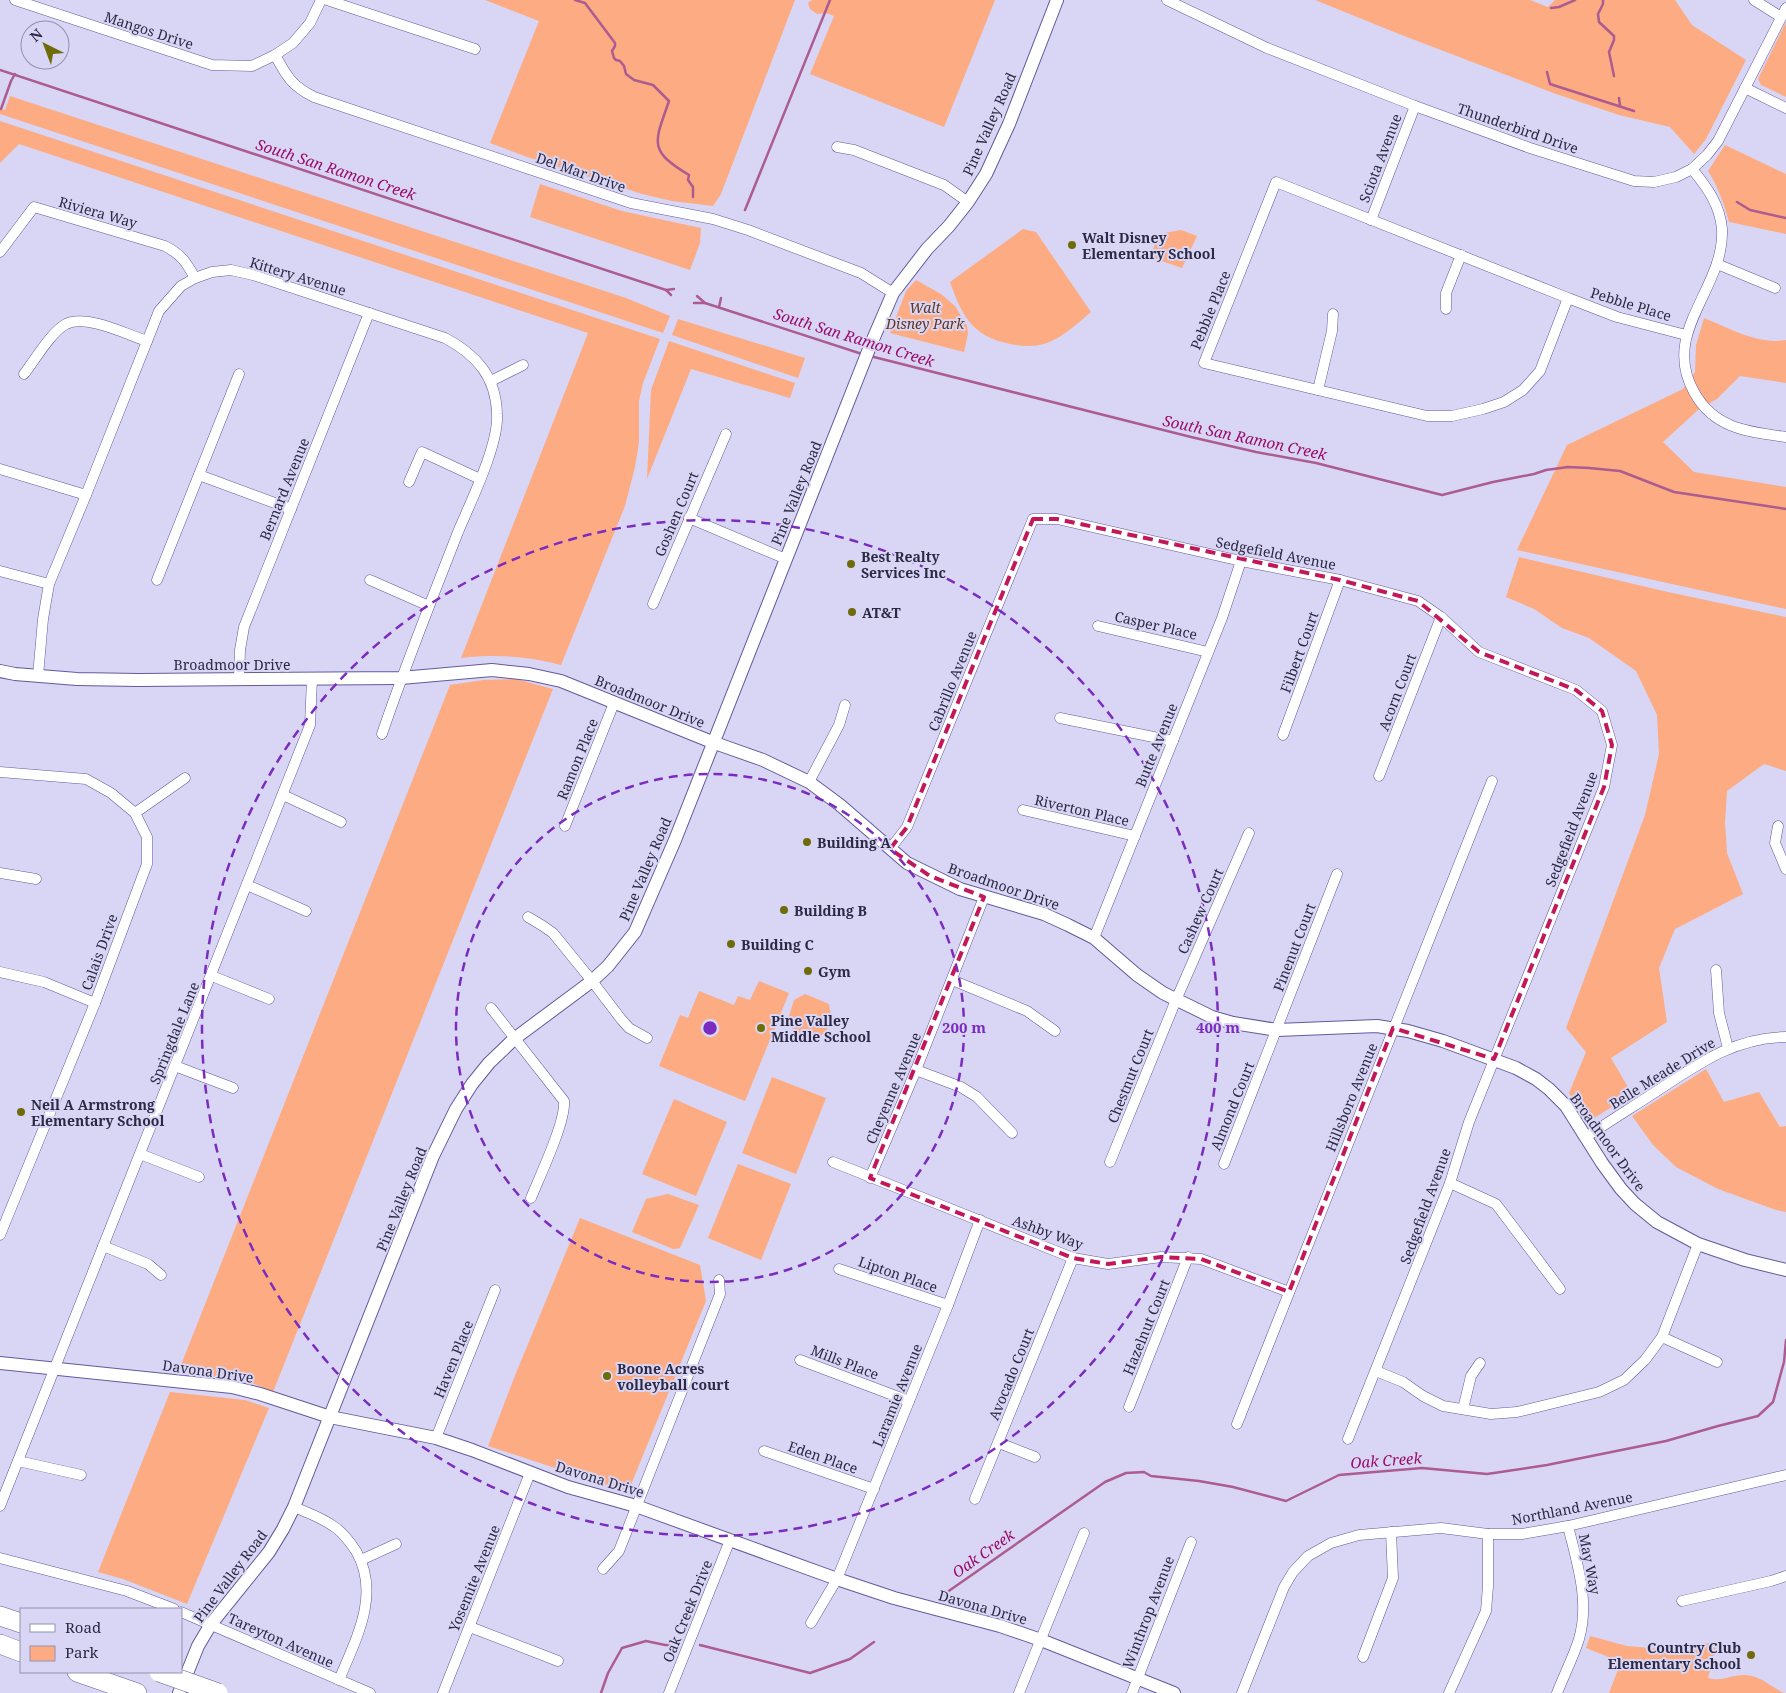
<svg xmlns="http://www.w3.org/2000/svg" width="1786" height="1693" font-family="'Noto Serif',serif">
<rect width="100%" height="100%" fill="#d8d6f4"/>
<!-- green -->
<g fill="#fdab82">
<path d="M485,0h310l-74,194 -8,12 -41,-5 -30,-7 -115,-37 -37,-14 49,-122z"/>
<path d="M812,0h183l-51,127 -134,-53 24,-58 -8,-3 -9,1 -7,-5 -2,-6z"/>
<path d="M1315,0h215l18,7 7,-7h120l17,25 54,35 -40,79 -12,15 -24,-27 -51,-12 -63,-21 -157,-60z"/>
<path d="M1786,22v75l-25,-12 -3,-6z"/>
<path d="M10,96l616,202 44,18 -7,17 -663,-219v-5l5,1z"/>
<path d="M0,121l660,218 -17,44 -4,18v41l-4,25 -10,39 -64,159c-34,-9 -66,-11 -100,-7l127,-325 -569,-189 -19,19z"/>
<path d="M1725,145l61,29v60l-57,-12c-5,-19 -11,-35 -21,-51z"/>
<path d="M540,184l82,27 79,17 -1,15 -10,27 -160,-53z"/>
<path d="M1023,229l13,3 55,80c-14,12 -29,26 -47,32 -11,3 -23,2 -34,0 -38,-8 -48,-28 -60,-62z"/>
<path d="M1181,230l16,6 -15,32 -32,-11 9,-23z"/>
<path d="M916,280l25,14 14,12 12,20 1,8 -4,18 -74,-19 16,-42z"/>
<path d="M1704,318c25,10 54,27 82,22v43l-46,-7 -23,23 -19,11 -35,32 31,30 92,15v122l-269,-59 50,-105 116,-56 12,-17 1,-27z"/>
<path d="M678,319l127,39 -7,20 -126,-43z"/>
<path d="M669,341l126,42 -5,15 -99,-29 -44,110 4,-89z"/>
<path d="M1519,557l149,35 118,25v154l-22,-7 -37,27 -2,32 2,30 16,41 -68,35 -16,39 8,54 -56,36 21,36 -44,28 -19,-29 17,-41 -20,-24 79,-213 14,-61 -2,-39 -21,-44 -47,-33 -27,-10 -28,-19 -28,-12z"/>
<path d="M516,679l37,10 -280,703 -35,-15h-24l-35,-7 271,-685 33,-5z"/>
<path d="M759,981l30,12 -44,108 -86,-35 21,-51 8,3 11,-27 35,14 4,-9 12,4z"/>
<path d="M805,994l24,10c0,3 2,8 2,12 0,13 -12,27 -26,22 -8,-3 -13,-10 -18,-16l7,-22z"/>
<path d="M1706,1069l18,33 35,-10 21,35 6,-1v86l-10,-2 -58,-21 -42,-22 -23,-22 -21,-29z"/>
<path d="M772,1077l54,21 -30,76 -54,-21z"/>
<path d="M674,1099l53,23 -31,74 -54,-22z"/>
<path d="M738,1164l53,20 -30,76 -53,-22z"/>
<path d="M668,1194l31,11 -19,43 -7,1 -41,-17 14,-33z"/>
<path d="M580,1218l120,47 6,36 -78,191 -140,-46 26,-68z"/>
<path d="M170,1392l75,8 24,8 -82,196 -64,-25 -25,-7z"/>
<path d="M1590,1636l37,10 47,4 44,-9 -10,37c15,4 22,-3 36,-3 16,0 27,12 40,18h-175l12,-31 -35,-14z"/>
</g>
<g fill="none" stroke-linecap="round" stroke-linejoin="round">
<!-- stream -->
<g stroke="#ac5c90" stroke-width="2.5">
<path d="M575,0l10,3 30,40v3l-3,5 2,7 2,2 4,1 4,5 2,8 8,6 19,5 16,16c-14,41 -22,49 20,74l-1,5 5,7v10"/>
<path d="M1603,0v4l-5,10 1,8 15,14v4l-5,12 5,24"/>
<path d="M1551,8l8,-1 16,-7"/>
<path d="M0,70l666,220 8,-1"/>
<path d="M1547,72l3,12 84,27"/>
<path d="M1619,98l1,8"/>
<path d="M1,109l10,-28 4,-7"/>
<path d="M1737,202l13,8 36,8"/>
<path d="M745,210l85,-210"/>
<path d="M666,290l5,5"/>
<path d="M697,296l8,7 157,51"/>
<path d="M694,303h11"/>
<path d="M719,307l2,-9"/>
<path d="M870,356l321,81 65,15 60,11 126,32 51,-13 41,-8 12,-4 22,-3 21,1 31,3 54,21 112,17"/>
<path d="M943,1595l162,-113 21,-9 18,-1 7,4 48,5 34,6 53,14 53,-26 83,-7 65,6 60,-9 119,-24 52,-15 40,-10 15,-14 11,-40 2,-22"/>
<path d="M700,1645l110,28 40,-14 24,-17"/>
<path d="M601,1693l7,-20 14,-25 24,-7 19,4h12"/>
</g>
<defs>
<g id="minor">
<path d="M15,0l197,65 40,1 23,-11 18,-12 17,-20 11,-23"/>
<path d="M327,0l148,49"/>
<path d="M1167,0l100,48 148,58 115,42 104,33 20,1 22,-5 16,-8 15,-14 11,-14 68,-133"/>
<path d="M1754,0l27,17"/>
<path d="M275,55c12,22 17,31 39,42l317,106 82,16 35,11 113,43 32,20"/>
<path d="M1745,88l41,20"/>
<path d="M837,147l17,3 90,35 24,17"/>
<path d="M1692,169c15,18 28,36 30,60 3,60 -62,102 -28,163 20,37 55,40 92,45"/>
<path d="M1371,220l44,-114"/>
<path d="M0,252l34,-45 131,39c17,9 21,16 30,32"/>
<path d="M1717,264l58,24"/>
<path d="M1568,298l-292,-116 -72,181 223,53h25l31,-7 21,-7 19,-12 17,-19 28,-73 49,19 69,18"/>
<path d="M1446,309v-16l15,-38"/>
<path d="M24,374c11,-14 27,-42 42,-50 20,-10 60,10 81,17"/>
<path d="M491,381l32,-16"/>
<path d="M1318,390l14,-59 1,-17"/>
<path d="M0,469l86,26"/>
<path d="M199,475l92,34"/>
<path d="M409,482l13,-30 58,27"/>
<path d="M689,518l97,41"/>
<path d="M0,571l49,13"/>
<path d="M157,580l82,-206"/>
<path d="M370,580l59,26"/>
<path d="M653,604l73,-170"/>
<path d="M1098,626l110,26"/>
<path d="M38,676l5,-57 6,-35 37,-89 73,-184 22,-25 14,-8 17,-6 19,-2 22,5 192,63c32,17 51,39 52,76 2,31 -27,89 -39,118 -26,67 -53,134 -76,202"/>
<path d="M239,678l1,-28 4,-23 125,-314"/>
<path d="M1060,718l113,23"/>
<path d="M1283,735l57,-155"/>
<path d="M0,772l86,7 25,14 24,20 12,24v27l-52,139 -95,232"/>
<path d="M1379,776l62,-159"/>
<path d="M809,782l30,-57 6,-20"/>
<path d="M283,795l58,27"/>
<path d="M1023,810l112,26"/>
<path d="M135,813l50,-35"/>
<path d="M565,826l49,-123"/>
<path d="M1778,826l-3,17 11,26"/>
<path d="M890,849l17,-22 126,-308h24l184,42 99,19 78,21 23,16 38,35 97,38 26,21 10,34 -8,42 -135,335 -19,61 -102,256"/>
<path d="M0,873l36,6"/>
<path d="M247,885l59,26"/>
<path d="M528,917l15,9 10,7 39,48 29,38 8,9 18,10"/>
<path d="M1094,938l128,-320 19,-57"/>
<path d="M1716,970l3,43 9,35"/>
<path d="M0,972l44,10 51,21"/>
<path d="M212,976l57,23"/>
<path d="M952,980l75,31 28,20"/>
<path d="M491,1008l73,93c2,20 -24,75 -33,97"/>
<path d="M175,1066l58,22"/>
<path d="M916,1070l45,17 16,10 35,36"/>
<path d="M1586,1137c24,-16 48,-31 71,-46 41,-27 78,-54 129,-54"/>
<path d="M140,1154l59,23"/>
<path d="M833,1162l240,96 35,6 53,-7 40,2 88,33"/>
<path d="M1110,1162l66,-162 73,-167"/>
<path d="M1224,1164l113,-290"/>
<path d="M870,1178l46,-108 68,-173"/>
<path d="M1450,1183l46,21 64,85"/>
<path d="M103,1246l45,18 13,11"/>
<path d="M839,1269l109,36"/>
<path d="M1662,1337l55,25"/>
<path d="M800,1360l109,41"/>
<path d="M1376,1371l27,11 20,14 20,10 48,8 26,-2 82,-20 25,-12 21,-20 17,-23 36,-93"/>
<path d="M1129,1407l59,-150"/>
<path d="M1463,1409l8,-33 9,-13"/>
<path d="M1237,1424l255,-643"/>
<path d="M436,1438l59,-148"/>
<path d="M999,1443l36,14"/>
<path d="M764,1451l110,38"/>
<path d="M18,1461l63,14"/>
<path d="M975,1499l98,-241"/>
<path d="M0,1506l310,-781 2,-46"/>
<path d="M294,1507c14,6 29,11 42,21 8,6 14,14 20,23 25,43 0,88 -17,129"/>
<path d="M0,1558l127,33 47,18"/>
<path d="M361,1560l35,-16"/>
<path d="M603,1569l16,-18 101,-257 -1,-14"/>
<path d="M1682,1601l89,-20 15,-5"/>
<path d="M181,1612l189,81"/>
<path d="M811,1623l26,-44 111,-274 32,-85"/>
<path d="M470,1627l88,34"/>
<path d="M1363,1657l30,-79 -2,-46"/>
<path d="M443,1693l87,-220"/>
<path d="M669,1693l61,-153"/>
<path d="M1019,1693l65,-160"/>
<path d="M1132,1693l59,-151"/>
<path d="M1242,1693l42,-106 9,-15 15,-16 23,-13 28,-8 82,-7 47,6h34l46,-8 218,-51"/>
<path d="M1449,1693l37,-82 2,-25v-52"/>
<path d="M1557,1693c7,-18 16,-35 22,-54 11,-38 -2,-76 -11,-113"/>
</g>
<g id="tertiary">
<path d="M0,671l15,3 62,5 61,1 263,-2 91,-8 37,4 32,7 151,61 51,18 46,22 31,23 67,58 53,26 84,25 24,11 26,13 43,37 26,18 49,24 21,6 44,7 100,-4 31,5 35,10 73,27 20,11 13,10 17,17 36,57 19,26 14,15 22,18 41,22 47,16 41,10"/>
<path d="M0,1363l232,24 28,7 70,23 106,21 36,12 96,37 68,19 201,73 57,19 106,28 41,14 133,53"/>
<path d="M179,1693l19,-47 13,-22 58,-72 14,-23 11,-22 139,-351 23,-47 16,-25 17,-21 25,-24 78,-58 16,-15 27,-34 40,-92 196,-496 22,-51 34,-44 22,-23 19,-24 18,-28 23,-50 48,-124"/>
</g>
<g id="motorway">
<path d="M0,1616l21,7"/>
<path d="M0,1644l21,8"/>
<path d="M77,1672l60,21"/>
</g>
</defs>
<!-- minor casing -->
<use href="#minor" stroke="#625a9c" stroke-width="11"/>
<!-- tertiary casing -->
<use href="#tertiary" stroke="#625a9c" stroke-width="14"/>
<!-- motorway casing -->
<use href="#motorway" stroke="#625a9c" stroke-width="20"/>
<!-- minor -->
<use href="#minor" stroke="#fff" stroke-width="10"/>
<!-- tertiary -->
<use href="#tertiary" stroke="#fff" stroke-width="12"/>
<!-- motorway -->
<use href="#motorway" stroke="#fff" stroke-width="19"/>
<defs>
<path id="motorway-bridge" d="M159,1672l59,21"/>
</defs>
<!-- motorway-bridge casing -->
<use href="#motorway-bridge" stroke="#625a9c" stroke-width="20" stroke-linecap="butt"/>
<!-- motorway-bridge -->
<use href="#motorway-bridge" stroke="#fff" stroke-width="19"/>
</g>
<!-- marked area -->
<path fill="none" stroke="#c2185b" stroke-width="4" stroke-dasharray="10 6" stroke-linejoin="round" d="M1033,519h24l283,61 78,21 61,51 97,38 26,21 10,34 -8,42 -110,272 -101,-31 -104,264 -88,-33 -40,-2 -53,7 -35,-6 -203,-80 114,-281 -54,-21 -40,-27 17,-22z"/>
<!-- distance rings -->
<g fill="none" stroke="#7b2cbf" stroke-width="2.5" stroke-dasharray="9 6">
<circle cx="710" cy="1028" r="254"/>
<circle cx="710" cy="1028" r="508"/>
</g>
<!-- markers -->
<g fill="#6e6b08" stroke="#d8d6f4" stroke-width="2">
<circle cx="1072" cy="245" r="5"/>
<circle cx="851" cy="564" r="5"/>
<circle cx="852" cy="612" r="5"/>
<circle cx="807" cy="842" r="5"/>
<circle cx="784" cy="910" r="5"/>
<circle cx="731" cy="944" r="5"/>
<circle cx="808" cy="971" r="5"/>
<circle cx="761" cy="1028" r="5"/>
<circle cx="21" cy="1112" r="5"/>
<circle cx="607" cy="1376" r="5"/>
<circle cx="1751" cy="1655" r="5"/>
</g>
<g text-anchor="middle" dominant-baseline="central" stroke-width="4" stroke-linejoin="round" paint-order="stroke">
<!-- street labels -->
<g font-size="14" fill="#2c2945" stroke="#d8d6f4">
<text transform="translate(149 30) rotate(18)">Mangos Drive</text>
<text transform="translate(989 124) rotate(-66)">Pine Valley Road</text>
<text transform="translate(1518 128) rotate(19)">Thunderbird Drive</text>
<text transform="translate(1380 158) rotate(-69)">Sciota Avenue</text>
<text transform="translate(581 172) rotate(19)">Del Mar Drive</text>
<text transform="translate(98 212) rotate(16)">Riviera Way</text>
<text transform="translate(298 276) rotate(17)">Kittery Avenue</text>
<text transform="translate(1631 304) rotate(17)">Pebble Place</text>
<text transform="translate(1210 310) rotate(-68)">Pebble Place</text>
<text transform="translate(284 489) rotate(-68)">Bernard Avenue</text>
<text transform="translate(796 493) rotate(-68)">Pine Valley Road</text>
<text transform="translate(676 514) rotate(-67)">Goshen Court</text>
<text transform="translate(1276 553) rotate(11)">Sedgefield Avenue</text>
<text transform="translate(1156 625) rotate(13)">Casper Place</text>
<text transform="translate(1299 652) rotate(-70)">Filbert Court</text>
<text x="232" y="664">Broadmoor Drive</text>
<text transform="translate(952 681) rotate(-68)">Cabrillo Avenue</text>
<text transform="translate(1397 692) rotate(-69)">Acorn Court</text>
<text transform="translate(650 701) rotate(22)">Broadmoor Drive</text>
<text transform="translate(1156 745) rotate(-68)">Butte Avenue</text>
<text transform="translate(577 759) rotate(-68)">Ramon Place</text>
<text transform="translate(1082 810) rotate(13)">Riverton Place</text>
<text transform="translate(1571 829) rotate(-69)">Sedgefield Avenue</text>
<text transform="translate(645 869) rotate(-67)">Pine Valley Road</text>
<text transform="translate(1004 886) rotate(19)">Broadmoor Drive</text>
<text transform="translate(1200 911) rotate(-66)">Cashew Court</text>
<text transform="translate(1294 947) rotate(-69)">Pinenut Court</text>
<text transform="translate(99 952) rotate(-70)">Calais Drive</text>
<text transform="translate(174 1033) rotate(-68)">Springdale Lane</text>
<text transform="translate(1662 1073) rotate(-32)">Belle Meade Drive</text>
<text transform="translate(1130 1076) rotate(-68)">Chestnut Court</text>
<text transform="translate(893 1088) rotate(-67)">Cheyenne Avenue</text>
<text transform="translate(1351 1097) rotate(-68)">Hillsboro Avenue</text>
<text transform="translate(1232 1106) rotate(-68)">Almond Court</text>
<text transform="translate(1608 1142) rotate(54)">Broadmoor Drive</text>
<text transform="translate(401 1199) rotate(-68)">Pine Valley Road</text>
<text transform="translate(1425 1206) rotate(-70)">Sedgefield Avenue</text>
<text transform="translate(1048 1232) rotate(20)">Ashby Way</text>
<text transform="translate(898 1274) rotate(19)">Lipton Place</text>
<text transform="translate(1146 1327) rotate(-68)">Hazelnut Court</text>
<text transform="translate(453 1359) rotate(-68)">Haven Place</text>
<text transform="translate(845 1362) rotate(21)">Mills Place</text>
<text transform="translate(208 1371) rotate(8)">Davona Drive</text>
<text transform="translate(1011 1374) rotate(-68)">Avocado Court</text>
<text transform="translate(897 1395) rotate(-68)">Laramie Avenue</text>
<text transform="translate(823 1457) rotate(19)">Eden Place</text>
<text transform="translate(600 1479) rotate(17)">Davona Drive</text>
<text transform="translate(1572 1508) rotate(-11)">Northland Avenue</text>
<text transform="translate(1590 1564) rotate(79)">May Way</text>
<text transform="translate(230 1576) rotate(-53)">Pine Valley Road</text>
<text transform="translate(474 1578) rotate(-68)">Yosemite Avenue</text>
<text transform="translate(983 1607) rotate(16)">Davona Drive</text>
<text transform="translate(687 1611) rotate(-68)">Oak Creek Drive</text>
<text transform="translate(1148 1612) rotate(-69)">Winthrop Avenue</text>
<text transform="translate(281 1640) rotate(24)">Tareyton Avenue</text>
</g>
<!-- poi labels -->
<g font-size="14" font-weight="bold" fill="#2c2945" stroke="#d8d6f4" text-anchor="start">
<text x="1082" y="237">Walt Disney<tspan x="1082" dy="16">Elementary School</tspan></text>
<text x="861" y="556">Best Realty<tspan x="861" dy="16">Services Inc</tspan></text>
<text x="862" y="612">AT&amp;T</text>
<text x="817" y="842">Building A</text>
<text x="794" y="910">Building B</text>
<text x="741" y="944">Building C</text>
<text x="818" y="971">Gym</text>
<text x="771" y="1020">Pine Valley<tspan x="771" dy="16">Middle School</tspan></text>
<text x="31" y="1104">Neil A Armstrong<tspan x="31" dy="16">Elementary School</tspan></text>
<text x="617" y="1368">Boone Acres<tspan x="617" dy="16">volleyball court</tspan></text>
<text x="1741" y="1647" text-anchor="end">Country Club<tspan x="1741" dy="16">Elementary School</tspan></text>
</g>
<!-- park labels -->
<g font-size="14" font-style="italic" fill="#63351d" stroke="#d8d6f4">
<text x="925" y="307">Walt<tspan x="925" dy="16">Disney Park</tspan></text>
</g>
<!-- water labels -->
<g font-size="15" font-style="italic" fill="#9a0b6a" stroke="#d8d6f4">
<text transform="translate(336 169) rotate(18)">South San Ramon Creek</text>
<text transform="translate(854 337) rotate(17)">South San Ramon Creek</text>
<text transform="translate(1245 437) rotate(12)">South San Ramon Creek</text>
<text transform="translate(1386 1460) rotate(-4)">Oak Creek</text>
<text transform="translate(983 1553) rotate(-35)">Oak Creek</text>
</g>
</g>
<circle cx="710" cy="1028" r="8" fill="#7b2cbf" stroke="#d8d6f4" stroke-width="2.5"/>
<g font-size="15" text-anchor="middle" font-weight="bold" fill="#7b2cbf" stroke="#d8d6f4" stroke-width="4" stroke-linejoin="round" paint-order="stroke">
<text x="964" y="1033">200 m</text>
<text x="1218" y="1033">400 m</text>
</g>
<!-- legend -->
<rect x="20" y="1608" width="162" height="65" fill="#d8d6f4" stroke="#9391ae"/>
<rect x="30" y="1624" width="25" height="8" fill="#ffffff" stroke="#9391ae"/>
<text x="65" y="1633" font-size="15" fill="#2c2945">Road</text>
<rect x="30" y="1646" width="25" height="15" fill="#fdab82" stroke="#9391ae"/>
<text x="65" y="1658" font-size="15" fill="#2c2945">Park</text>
<!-- north arrow -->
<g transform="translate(45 45) rotate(318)"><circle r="24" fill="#d8d6f4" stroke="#9391ae"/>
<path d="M0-4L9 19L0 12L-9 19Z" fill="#6e6b08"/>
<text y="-8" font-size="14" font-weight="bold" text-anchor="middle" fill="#2c2945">N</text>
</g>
</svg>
